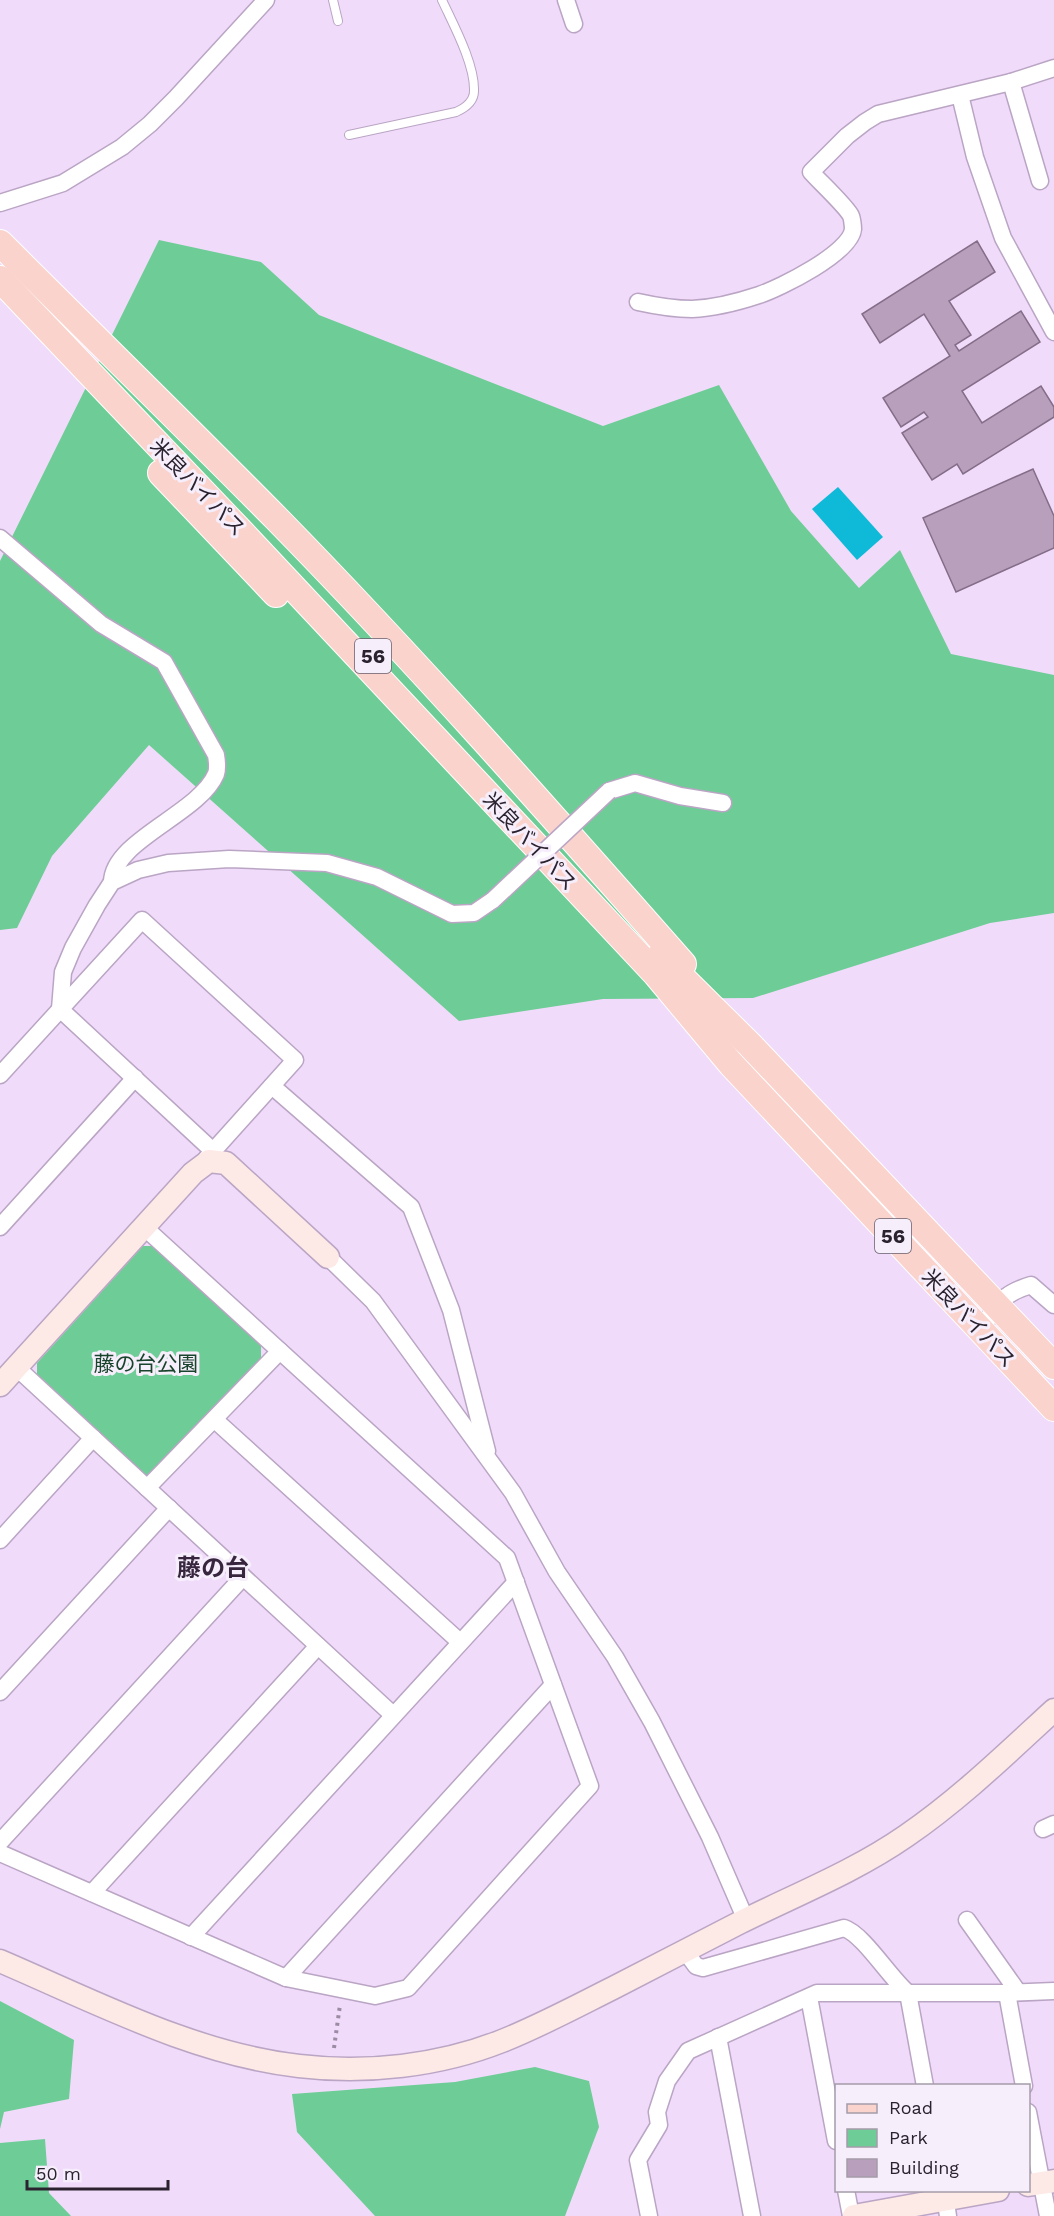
<svg xmlns="http://www.w3.org/2000/svg" width="1054" height="2216" font-family="'Work Sans','Noto Sans JP',sans-serif">
<rect width="100%" height="100%" fill="#f1dbfb"/>
<!-- green -->
<g fill="#6ecd96">
<path d="M159,240l102,22 58,53 284,111 116,-41 72,126 68,77 41,-38 51,104 103,21v238l-64,10 -237,75 -150,1 -144,22 -310,-276 -97,111 -35,72 -17,2v-369z"/>
<path d="M143,1246h11l107,98v15l-112,119 -112,-104v-11z"/>
<path d="M0,2001l74,39 -5,59 -65,13 -4,17z"/>
<path d="M535,2067l54,14 10,46 -34,89h-190l-78,-84 -5,-38 163,-12z"/>
<path d="M45,2139l4,54 22,23h-71v-73z"/>
</g>
<!-- water -->
<path fill="#0fb9d8" d="M838,487l45,50 -26,23 -45,-51z"/>
<!-- building -->
<g fill="#b8a0bc" stroke="#846d88" stroke-width="1.5">
<path d="M977,241l18,31 -46,29 22,34 -16,10 4,6 62,-40 19,31 -78,49 20,32 59,-37 13,21v10l-91,57 -6,-10 -25,16 -30,-47 26,-16 -4,-5 -23,15 -18,-29 67,-42 -26,-42 -44,29 -18,-29z"/>
<path d="M1033,469l21,47v32l-98,44 -33,-74z"/>
</g>
<g fill="none" stroke-linecap="round" stroke-linejoin="round">
<defs>
<g id="lane">
<path d="M333,0l5,21"/>
<path d="M349,135l107,-23c9,-4 18,-11 18,-21 1,-27 -21,-67 -32,-91"/>
</g>
<g id="street">
<path d="M566,0l8,24"/>
<path d="M1011,82l29,99"/>
<path d="M960,95l15,62 28,81 51,94"/>
<path d="M0,203l63,-20 59,-36 28,-23 26,-26 90,-98"/>
<path d="M638,302c18,4 35,7 54,7 22,-1 46,-7 67,-14 21,-7 92,-42 94,-66 0,-3 -1,-11 -2,-13 -4,-9 -32,-35 -40,-44l36,-36 18,-14 13,-8 133,-32 43,-14"/>
<path d="M0,538l101,86 63,38 52,93c1,6 2,13 0,19 -17,40 -103,66 -104,108"/>
<path d="M609,791l26,-8 45,13 43,7"/>
<path d="M0,1075l142,-155 153,140 -89,99"/>
<path d="M272,1086l139,121 40,103 36,141"/>
<path d="M213,1151l-153,-142 3,-37 10,-24 24,-43 15,-23 26,-12 30,-7 61,-4 98,4 50,14 75,37 22,-1 19,-13"/>
<path d="M0,1227l135,-149"/>
<path d="M328,1257l45,44 140,192 44,79 58,85 37,65 58,115 36,83"/>
<path d="M981,1330c16,-25 20,-36 50,-45l23,20"/>
<path d="M16,1367l377,348"/>
<path d="M215,1420l245,222"/>
<path d="M147,1488l133,-137"/>
<path d="M0,1540l93,-102"/>
<path d="M0,1692l169,-184"/>
<path d="M1043,1829l11,-5"/>
<path d="M0,1842l243,-265"/>
<path d="M0,1853l286,125 89,18 33,-8 182,-202 -83,-228 -363,-331"/>
<path d="M92,1893l226,-247"/>
<path d="M967,1920l51,72"/>
<path d="M191,1937l325,-355"/>
<path d="M685,1951l11,15 7,2 141,-40c19,6 46,50 64,65l17,93"/>
<path d="M286,1978l267,-293"/>
<path d="M1007,1993l17,93"/>
<path d="M809,1997l27,144"/>
<path d="M718,2037l34,179"/>
<path d="M1028,2112l20,104"/>
<path d="M846,2190l5,26"/>
<path d="M944,2190l4,26"/>
<path d="M649,2216l-11,-56 21,-35 -2,-13 10,-31 21,-30 129,-58h190l47,-2"/>
</g>
<g id="secondary">
<path d="M0,1385l193,-212 16,-12 17,2 102,94"/>
<path d="M0,1961c96,41 194,93 299,105 67,8 140,0 203,-25 38,-15 75,-35 111,-53 42,-22 84,-43 126,-65 56,-28 115,-51 167,-87 54,-37 100,-82 148,-126"/>
<path d="M1028,2185l26,-4"/>
<path d="M854,2216l144,-26"/>
</g>
<g id="primary">
<path d="M0,243c92,92 185,183 276,275 141,144 274,295 407,446"/>
<path d="M0,279l243,255 413,440 75,90 323,344"/>
<path d="M161,473l115,121"/>
<path d="M660,956l90,89 304,321"/>
</g>
</defs>
<!-- lane casing -->
<use href="#lane" stroke="#baa5c4" stroke-width="10"/>
<!-- street casing -->
<use href="#street" stroke="#baa5c4" stroke-width="19"/>
<!-- secondary casing -->
<use href="#secondary" stroke="#baa5c4" stroke-width="25"/>
<!-- primary casing -->
<use href="#primary" stroke="#fff" stroke-width="28"/>
<!-- path -->
<path stroke="#9b8ba3" stroke-width="4" stroke-dasharray="3 4.5" stroke-linecap="butt" d="M334,2048l6,-43"/>
<!-- lane -->
<use href="#lane" stroke="#fff" stroke-width="8"/>
<!-- street -->
<use href="#street" stroke="#fff" stroke-width="16"/>
<!-- secondary -->
<use href="#secondary" stroke="#fde9e6" stroke-width="22"/>
<!-- primary -->
<use href="#primary" stroke="#fbd3cd" stroke-width="26"/>
<defs>
<path id="street-bridge" d="M493,900l116,-109"/>
</defs>
<!-- street-bridge casing -->
<use href="#street-bridge" stroke="#baa5c4" stroke-width="19" stroke-linecap="butt"/>
<!-- street-bridge -->
<use href="#street-bridge" stroke="#fff" stroke-width="16"/>
</g>
<g text-anchor="middle" dominant-baseline="central" stroke-width="6" stroke-linejoin="round" paint-order="stroke">
<!-- shield labels -->
<g fill="#f6eefb" stroke="#675f6c" stroke-width="1.5">
<rect x="355" y="639" width="36" height="34" rx="4.5"/>
<rect x="875" y="1219" width="36" height="34" rx="4.5"/>
</g>
<g font-size="20" font-weight="bold" fill="#2a222e">
<text x="373" y="656">56</text>
<text x="893" y="1236">56</text>
</g>
<!-- street labels -->
<g font-size="21" fill="#2a222e" stroke="#f6eefb">
<text transform="translate(198 487) rotate(46)">米良バイパス</text>
<text transform="translate(530 841) rotate(47)">米良バイパス</text>
<text transform="translate(969 1318) rotate(47)">米良バイパス</text>
</g>
<!-- park labels -->
<g font-size="21" fill="#19442c" stroke="#f6eefb">
<text x="146" y="1363">藤の台公園</text>
</g>
<!-- quarter labels -->
<g font-size="24" font-weight="bold" fill="#38263f" stroke="#f6eefb">
<text x="213" y="1568">藤の台</text>
</g>
</g>
<!-- legend -->
<rect x="835" y="2084" width="195" height="108" fill="#f6eefb" stroke="#a49ca9" stroke-width="1.5"/>
<rect x="847" y="2104" width="30" height="9" fill="#fbd3cd" stroke="#a49ca9" stroke-width="1.5"/>
<text x="889" y="2114" font-size="18" fill="#2a222e">Road</text>
<rect x="847" y="2129" width="30" height="18" fill="#6ecd96" stroke="#a49ca9" stroke-width="1.5"/>
<text x="889" y="2144" font-size="18" fill="#2a222e">Park</text>
<rect x="847" y="2159" width="30" height="18" fill="#b8a0bc" stroke="#a49ca9" stroke-width="1.5"/>
<text x="889" y="2174" font-size="18" fill="#2a222e">Building</text>
<!-- scale -->
<path d="M27 2180v9h141v-9" fill="none" stroke="#2a222e" stroke-width="3"/>
<text x="36" y="2180" font-size="18" fill="#2a222e" stroke="#f6eefb" stroke-width="4.5" paint-order="stroke">50 m</text>
</svg>
